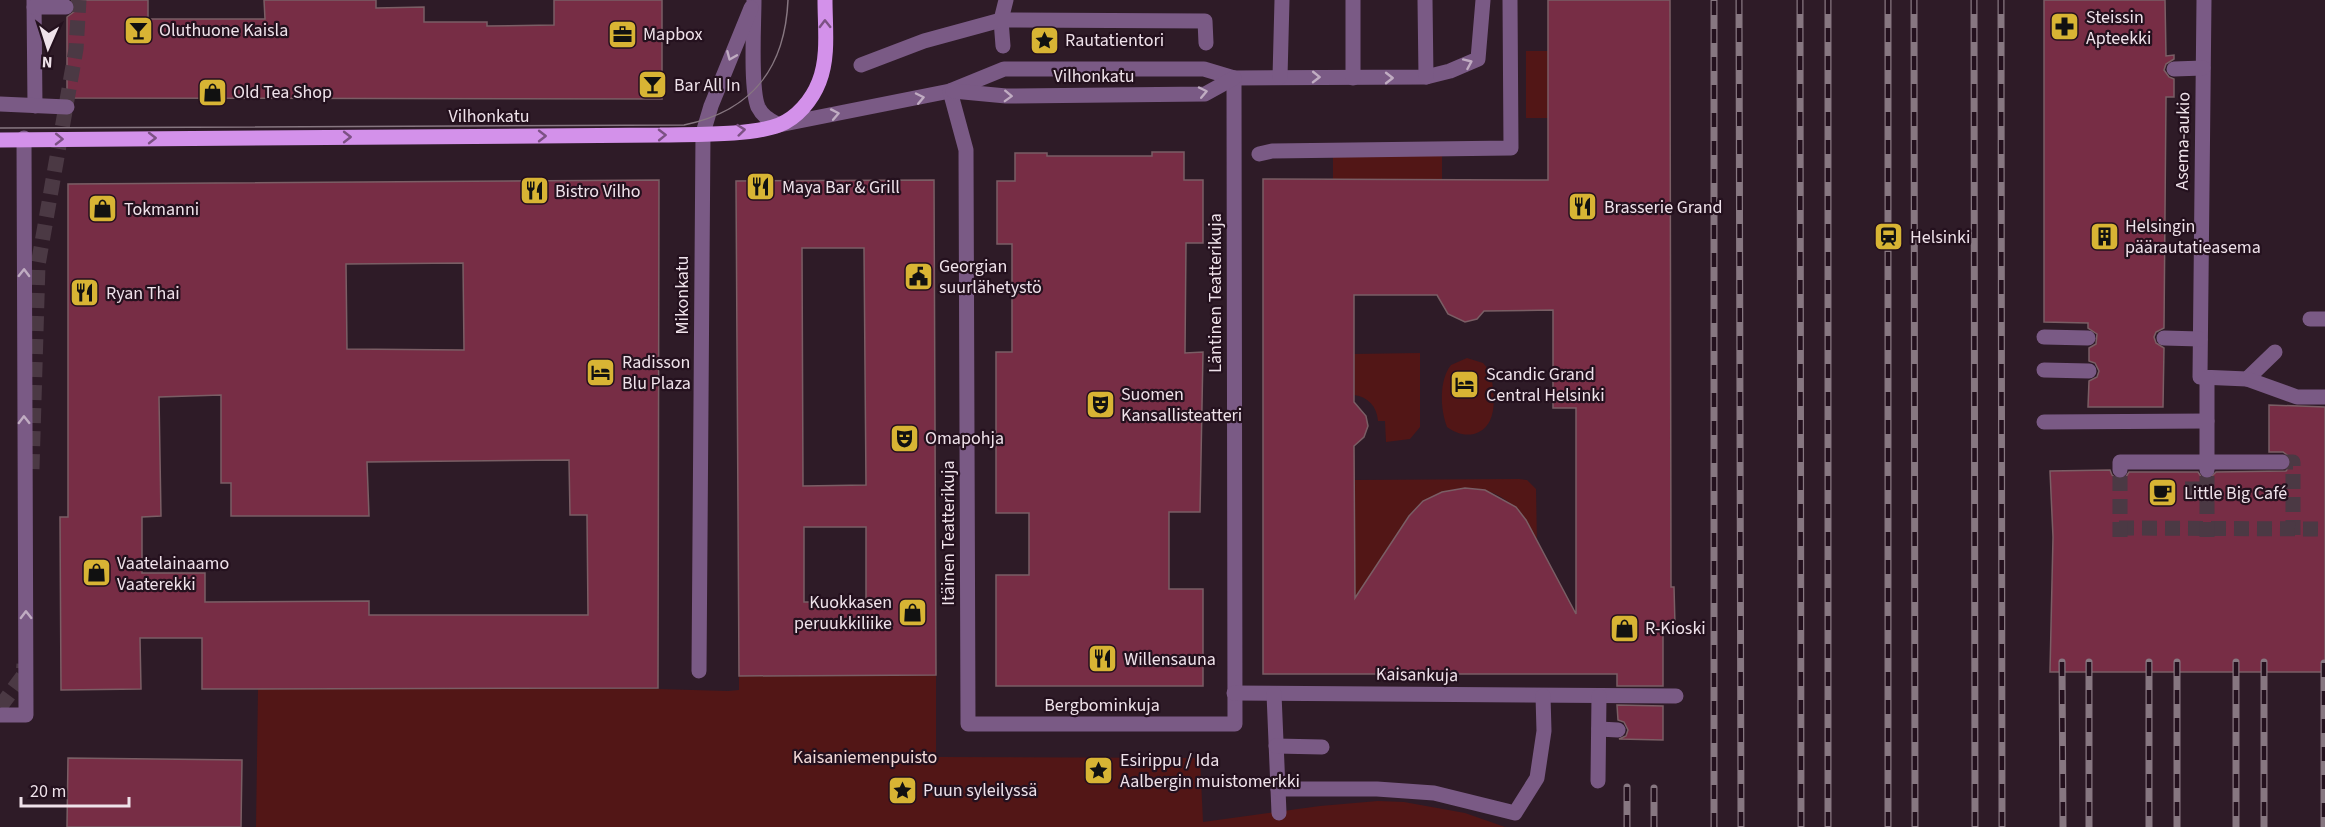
<svg xmlns="http://www.w3.org/2000/svg" width="2325" height="827" font-family="'Source Sans 3',sans-serif">
<rect width="100%" height="100%" fill="#2e1b27"/>
<!-- green -->
<g fill="#521616">
<rect x="1526" y="51" width="22" height="67"/>
<rect x="1333" y="156" width="109" height="24"/>
<path d="M1420,353v74l-10,12 -24,3 -1,-21h-7c-1,-15 -10,-24 -24,-26v-41z"/>
<path d="M1467,358l16,5 6,7c6,19 11,57 -15,64 -11,2 -18,-1 -27,-7 -7,-18 -8,-47 4,-62z"/>
<path d="M1519,479l8,1 9,9 1,55c-7,-23 -21,-41 -44,-51 -30,-12 -67,-1 -86,25 -6,9 -9,20 -15,29 -12,20 -25,39 -37,59l-1,-126z"/>
<path d="M936,675v82l264,1 3,64 117,-16 58,-5 26,1 61,11 40,14h-1249l2,-138h399l71,2 11,-1v-14z"/>
</g>
<!-- building -->
<g fill="#772d45" stroke="#7a5e65" stroke-width="1.5" fill-rule="evenodd">
<path d="M72,0h76v19h117l-1,-19h112v8l48,-1v15h63v4l67,-1v-25h108v99l-591,-1 -4,-1v-80l8,-6z"/>
<path d="M1548,0h122l1,587h3l1,38h-12v61h-46v-12h-354v-495l285,1zM1354,295h83l11,19 17,8 12,-3 7,-8 69,-1v98h23v206l-50,-94 -10,-13 -31,-17 -20,-2 -23,4 -19,9 -14,15 -54,82 -1,-152 10,-9 4,-11 -2,-10 -12,-14z"/>
<path d="M2044,0h121l1,56 8,-1v4l-8,5 -2,6 5,7 5,2v18h-8l-2,231 -8,4 -2,5 2,6 8,5 -1,59h-75l1,-26 8,-4 2,-6 -4,-8 -6,-2v-13l7,-4 1,-10 -9,-6v-5l-44,-1z"/>
<path d="M1152,152h32v28h19v63h-17l-1,110 18,-1 -3,160h-31v77h34v97h-207v-111h33v-62h-33v-161h16v-108h-15v-63h18v-28h32v3h105z"/>
<path d="M659,180l-1,508 -456,1v-51h-62l1,51 -80,1 -1,-173h8v-333zM463,263l1,87 -117,-1 -1,-85zM221,395v88h10v33h138l-2,-54 202,-2 1,55h17l1,100h-219v-14l-164,1v-29h-63v-56l19,-1 -2,-119z"/>
<path d="M934,180l2,495 -197,1 -3,-495zM802,248h62l2,237 -63,1zM804,527h62v75h-62z"/>
<path d="M2269,405l56,2v265h-275l3,-135 -3,-66 60,-1 2,5 7,5 6,-2 4,-6h69l4,6 6,2 8,-8 70,-1 6,-8 -2,-6 -7,-5h-14z"/>
<path d="M1617,705l46,1v34l-44,-1 7,-3 2,-6 -4,-8 -6,-2z"/>
<path d="M68,758l174,2 -1,67h-174z"/>
</g>
<g fill="none" stroke-linecap="round" stroke-linejoin="round">
<!-- minor-tunnel -->
<g stroke="#4b3944" stroke-width="15" stroke-dasharray="15 8" stroke-linecap="butt">
<path d="M2282,462h11v75"/>
<path d="M32,469l6,-204 38,-216 3,-49"/>
<path d="M2185,489h22"/>
<path d="M2119,528l206,1"/>
<path d="M2120,537v-67"/>
<path d="M2207,537v-67"/>
<path d="M0,707l23,-31 1,-12"/>
</g>
<!-- minor -->
<g stroke="#7a5a85" stroke-width="15">
<path d="M34,0l1,106"/>
<path d="M754,0c0,24 -4,88 4,107 5,10 12,13 21,18l171,-34 54,-22h200l30,9 192,-1 24,-6 28,-12 5,-59"/>
<path d="M1353,0v78"/>
<path d="M1425,0l1,77"/>
<path d="M2204,0l-4,377 47,2 28,-27"/>
<path d="M34,7h32"/>
<path d="M1003,46l-2,-26 5,-20"/>
<path d="M861,65l63,-24 77,-21 204,1 1,22"/>
<path d="M2174,69l29,-1"/>
<path d="M1280,77l2,-77"/>
<path d="M950,91l16,59 2,574h267l-1,-646"/>
<path d="M953,91l53,5 199,-2 29,-16"/>
<path d="M0,104l67,3"/>
<path d="M1259,154l13,-3 239,-3 -1,-148"/>
<path d="M2310,319h15"/>
<path d="M2044,337l44,1"/>
<path d="M2164,338l36,1"/>
<path d="M2044,370l45,1"/>
<path d="M2247,379l50,18h28"/>
<path d="M2044,422l163,-1"/>
<path d="M2120,470v-8h162"/>
<path d="M2207,470v-92"/>
<path d="M699,671l4,-538 8,-27 40,-98"/>
<path d="M1234,693l442,3"/>
<path d="M1274,694l5,119"/>
<path d="M0,715h26l-2,-577"/>
<path d="M1599,729l19,1"/>
<path d="M1276,746l46,1"/>
<path d="M1598,781l1,-85"/>
<path d="M1278,789h99l57,4 81,20 22,-35 7,-47 -1,-35"/>
</g>
<!-- major -->
<path stroke="#d391ea" stroke-width="15" d="M0,140l660,-5c32,-1 90,1 119,-10 18,-7 33,-25 40,-43 10,-25 6,-55 6,-82"/>
<!-- tram -->
<path stroke="#877781" stroke-width="1.5" d="M0,128l684,-3c68,-14 101,-56 104,-125"/>
<defs>
<g id="rail">
<path d="M1739,0l2,827"/>
<path d="M1800,0l1,827"/>
<path d="M1828,0v827"/>
<path d="M1888,0v827"/>
<path d="M1914,0l1,827"/>
<path d="M1974,0l1,827"/>
<path d="M2001,0l1,827"/>
<path d="M2062,662l1,165"/>
<path d="M2089,662v165"/>
<path d="M2149,662v165"/>
<path d="M2177,662v165"/>
<path d="M2236,662v165"/>
<path d="M2264,662v165"/>
<path d="M2324,663v164"/>
<path d="M1627,787v40"/>
<path d="M1654,788v39"/>
<path d="M1714,827v-827"/>
</g>
</defs>
<!-- rail casing -->
<use href="#rail" stroke="#877781" stroke-width="7"/>
<!-- rail -->
<use href="#rail" stroke="#24111e" stroke-width="4.5" stroke-dasharray="14" stroke-linecap="butt"/>
</g>
<!-- one-way arrows -->
<defs><path id="oneway-chevron" d="M-2-3.5L2.5 0L-2 3.5" fill="none" stroke-width="1.6" stroke-linecap="round" stroke-linejoin="round" transform="scale(1.5)"/></defs>
<g stroke="#7c5184">
<use href="#oneway-chevron" transform="translate(825 24) rotate(-91)"/>
<use href="#oneway-chevron" transform="translate(741 130) rotate(-6)"/>
<use href="#oneway-chevron" transform="translate(662 135) rotate(-1)"/>
<use href="#oneway-chevron" transform="translate(542 136)"/>
<use href="#oneway-chevron" transform="translate(347 137)"/>
<use href="#oneway-chevron" transform="translate(152 138)"/>
<use href="#oneway-chevron" transform="translate(59 139) rotate(1)"/>
</g>
<g stroke="#c0acc2">
<use href="#oneway-chevron" transform="translate(731 56) rotate(113)"/>
<use href="#oneway-chevron" transform="translate(1468 63) rotate(-24)"/>
<use href="#oneway-chevron" transform="translate(1316 77) rotate(1)"/>
<use href="#oneway-chevron" transform="translate(1389 78)"/>
<use href="#oneway-chevron" transform="translate(1203 92) rotate(-12)"/>
<use href="#oneway-chevron" transform="translate(1008 96) rotate(2)"/>
<use href="#oneway-chevron" transform="translate(920 98) rotate(-12)"/>
<use href="#oneway-chevron" transform="translate(835 114) rotate(-11)"/>
<use href="#oneway-chevron" transform="translate(24 273) rotate(-89)"/>
<use href="#oneway-chevron" transform="translate(24 420) rotate(-91)"/>
<use href="#oneway-chevron" transform="translate(26 615) rotate(-91)"/>
</g>
<!-- icons -->
<defs>
<symbol id="pharmacy-square" viewBox="-11 -11 22 22"><rect x="-9" y="-9" width="18" height="18" rx="4" fill="#d8b434" stroke="#24111e"/><path d="M-2-6h4v4h4v4h-4v4h-4v-4h-4v-4h4Z" fill="#111"/></symbol>
<symbol id="bar-square" viewBox="-11 -11 22 22"><rect x="-9" y="-9" width="18" height="18" rx="4" fill="#d8b434" stroke="#24111e"/><path d="M-6-5H6L.8 .8V4.5H3.5V6h-7V4.5H-.8V.8Z" fill="#111"/></symbol>
<symbol id="office-square" viewBox="-11 -11 22 22"><rect x="-9" y="-9" width="18" height="18" rx="4" fill="#d8b434" stroke="#24111e"/><path d="M-6-3h4V-5.5h4V-3h4V5H-6ZM-1-4.5V-3h2v-1.5ZM-6 0V1H6V0Z" fill="#111"/></symbol>
<symbol id="sight-square" viewBox="-11 -11 22 22"><rect x="-9" y="-9" width="18" height="18" rx="4" fill="#d8b434" stroke="#24111e"/><path d="M0-6L1.8-2.2L6-1.7L2.9 1.2L3.7 5.4L0 3.3L-3.7 5.4L-2.9 1.2L-6-1.7L-1.8-2.2Z" fill="#111"/></symbol>
<symbol id="shop-square" viewBox="-11 -11 22 22"><rect x="-9" y="-9" width="18" height="18" rx="4" fill="#d8b434" stroke="#24111e"/><path d="M-5-2.5h2.3a2.7 3.5 0 0 1 5.4 0H5L5.5 6h-11ZM-1.5-2.5h3a1.5 2.3 0 0 0-3 0Z" fill="#111"/></symbol>
<symbol id="restaurant-square" viewBox="-11 -11 22 22"><rect x="-9" y="-9" width="18" height="18" rx="4" fill="#d8b434" stroke="#24111e"/><path d="M-5-6h1v4h1v-4h1v4h1v-4h1v5L-1.5 .5V6h-2V.5L-5-1ZM5-6V6H3V1.5H1.5Q1.5-4 5-6Z" fill="#111"/></symbol>
<symbol id="building-square" viewBox="-11 -11 22 22"><rect x="-9" y="-9" width="18" height="18" rx="4" fill="#d8b434" stroke="#24111e"/><path d="M-4-6H4V6H1V3H-1V6H-4ZM-2.5-4.3h1.7v1.8h-1.7ZM.8-4.3h1.7v1.8H.8ZM-2.5-1h1.7V.8h-1.7ZM.8-1h1.7V.8H.8Z" fill="#111"/></symbol>
<symbol id="station-square" viewBox="-11 -11 22 22"><rect x="-9" y="-9" width="18" height="18" rx="4" fill="#d8b434" stroke="#24111e"/><path d="M-3-6H3Q5-6 5-4V2Q5 4 3 4L4.5 6H3L1.5 4h-3L-3 6H-4.5L-3 4Q-5 4-5 2V-4Q-5-6-3-6ZM-3.5-4v3h7v-3ZM-3.5 1v1.5H-2V1ZM2 1v1.5H3.5V1Z" fill="#111"/></symbol>
<symbol id="civic-square" viewBox="-11 -11 22 22"><rect x="-9" y="-9" width="18" height="18" rx="4" fill="#d8b434" stroke="#24111e"/><path d="M-.6-6.5H3V-4.5H.6V-3L4-1V1h2V6H-6V1h2V-1L-.6-3ZM-1.2 2.5V6h2.4V2.5Z" fill="#111"/></symbol>
<symbol id="hotel-square" viewBox="-11 -11 22 22"><rect x="-9" y="-9" width="18" height="18" rx="4" fill="#d8b434" stroke="#24111e"/><path d="M-6-4.5h1.5V1H6V5H4.5V3h-9V5H-6ZM-4 0a1.8 1.8 0 1 1 3.6 0ZM.5 0V-2.5h3Q6-2.5 6 0Z" fill="#111"/></symbol>
<symbol id="theatre-square" viewBox="-11 -11 22 22"><rect x="-9" y="-9" width="18" height="18" rx="4" fill="#d8b434" stroke="#24111e"/><path d="M-5-5.5Q0-4 5-5.5V0Q5 5 0 6Q-5 5-5 0ZM-3.3-2.5H-1v1.5H-3.3ZM1-2.5H3.3v1.5H1ZM-2.8 1Q0 5.5 2.8 1Z" fill="#111"/></symbol>
<symbol id="cafe-square" viewBox="-11 -11 22 22"><rect x="-9" y="-9" width="18" height="18" rx="4" fill="#d8b434" stroke="#24111e"/><path d="M-5.5-4.5H6V0H3Q3 3.5 0 3.5H-2.5Q-5.5 3.5-5.5 0ZM3-3.2v2h1.7v-2ZM-6 4.5H4V6H-6Z" fill="#111"/></symbol>
</defs>
<g fill-rule="evenodd">
<use href="#pharmacy-square" x="2048" y="10" width="33" height="33"/>
<use href="#bar-square" x="122" y="14" width="33" height="33"/>
<use href="#office-square" x="606" y="18" width="33" height="33"/>
<use href="#sight-square" x="1028" y="24" width="33" height="33"/>
<use href="#bar-square" x="636" y="68" width="33" height="33"/>
<use href="#shop-square" x="196" y="76" width="33" height="33"/>
<use href="#restaurant-square" x="744" y="170" width="33" height="33"/>
<use href="#restaurant-square" x="518" y="174" width="33" height="33"/>
<use href="#restaurant-square" x="1566" y="190" width="33" height="33"/>
<use href="#shop-square" x="86" y="192" width="33" height="33"/>
<use href="#building-square" x="2088" y="220" width="33" height="33"/>
<use href="#station-square" x="1872" y="220" width="33" height="33"/>
<use href="#civic-square" x="902" y="260" width="33" height="33"/>
<use href="#restaurant-square" x="68" y="276" width="33" height="33"/>
<use href="#hotel-square" x="584" y="356" width="33" height="33"/>
<use href="#hotel-square" x="1448" y="368" width="33" height="33"/>
<use href="#theatre-square" x="1084" y="388" width="33" height="33"/>
<use href="#theatre-square" x="888" y="422" width="33" height="33"/>
<use href="#cafe-square" x="2146" y="476" width="33" height="33"/>
<use href="#shop-square" x="80" y="556" width="33" height="33"/>
<use href="#shop-square" x="896" y="596" width="33" height="33"/>
<use href="#shop-square" x="1608" y="612" width="33" height="33"/>
<use href="#restaurant-square" x="1086" y="642" width="33" height="33"/>
<use href="#sight-square" x="1082" y="754" width="33" height="33"/>
<use href="#sight-square" x="886" y="774" width="33" height="33"/>
</g>
<g text-anchor="middle" dominant-baseline="central" stroke-width="4.5" stroke-linejoin="round" paint-order="stroke">
<!-- poi labels -->
<g font-size="18" fill="#efe2ea" stroke="#24111e" text-anchor="start">
<text x="2086" y="17">Steissin<tspan x="2086" dy="21">Apteekki</tspan></text>
<text x="159" y="30">Oluthuone Kaisla</text>
<text x="643" y="34">Mapbox</text>
<text x="1065" y="40">Rautatientori</text>
<text x="674" y="85">Bar All In</text>
<text x="233" y="92">Old Tea Shop</text>
<text x="782" y="187">Maya Bar &amp; Grill</text>
<text x="555" y="191">Bistro Vilho</text>
<text x="1604" y="207">Brasserie Grand</text>
<text x="124" y="209">Tokmanni</text>
<text x="2125" y="226">Helsingin<tspan x="2125" dy="21">päärautatieasema</tspan></text>
<text x="1910" y="237">Helsinki</text>
<text x="939" y="266">Georgian<tspan x="939" dy="21">suurlähetystö</tspan></text>
<text x="106" y="293">Ryan Thai</text>
<text x="622" y="362">Radisson<tspan x="622" dy="21">Blu Plaza</tspan></text>
<text x="1486" y="374">Scandic Grand<tspan x="1486" dy="21">Central Helsinki</tspan></text>
<text x="1121" y="394">Suomen<tspan x="1121" dy="21">Kansallisteatteri</tspan></text>
<text x="925" y="438">Omapohja</text>
<text x="2184" y="493">Little Big Café</text>
<text x="117" y="563">Vaatelainaamo<tspan x="117" dy="21">Vaaterekki</tspan></text>
<text x="892" y="602" text-anchor="end">Kuokkasen<tspan x="892" dy="21">peruukkiliike</tspan></text>
<text x="1645" y="628">R-Kioski</text>
<text x="1124" y="659">Willensauna</text>
<text x="1120" y="760">Esirippu / Ida<tspan x="1120" dy="21">Aalbergin muistomerkki</tspan></text>
<text x="923" y="790">Puun syleilyssä</text>
</g>
<!-- street labels -->
<g font-size="18" fill="#efe2ea" stroke="#24111e">
<text x="1094" y="76">Vilhonkatu</text>
<text x="489" y="116">Vilhonkatu</text>
<text transform="translate(2183 141) rotate(-89)">Asema-aukio</text>
<text transform="translate(1215 293) rotate(-90)">Läntinen Teatterikuja</text>
<text transform="translate(682 295) rotate(-90)">Mikonkatu</text>
<text transform="translate(948 533) rotate(-90)">Itäinen Teatterikuja</text>
<text transform="translate(1417 675) rotate(1)">Kaisankuja</text>
<text x="1102" y="705">Bergbominkuja</text>
</g>
<!-- park labels -->
<g font-size="18" fill="#f4dbd9" stroke="#24111e">
<text x="865" y="757">Kaisaniemenpuisto</text>
</g>
</g>
<!-- north arrow -->
<g transform="translate(48 48) rotate(183)" stroke="#24111e" stroke-width="4.5" paint-order="stroke">
<path d="M0-4.5L10 22L0 15L-10 22Z" fill="#efe2ea"/>
<text y="-9" font-size="16" font-weight="bold" text-anchor="middle" fill="#efe2ea">N</text>
</g>
<!-- scale -->
<path d="M21 797v9h108v-9" fill="none" stroke="#efe2ea" stroke-width="3"/>
<text x="30" y="797" font-size="18" fill="#efe2ea" stroke="#24111e" stroke-width="4.5" paint-order="stroke">20 m</text>
</svg>
